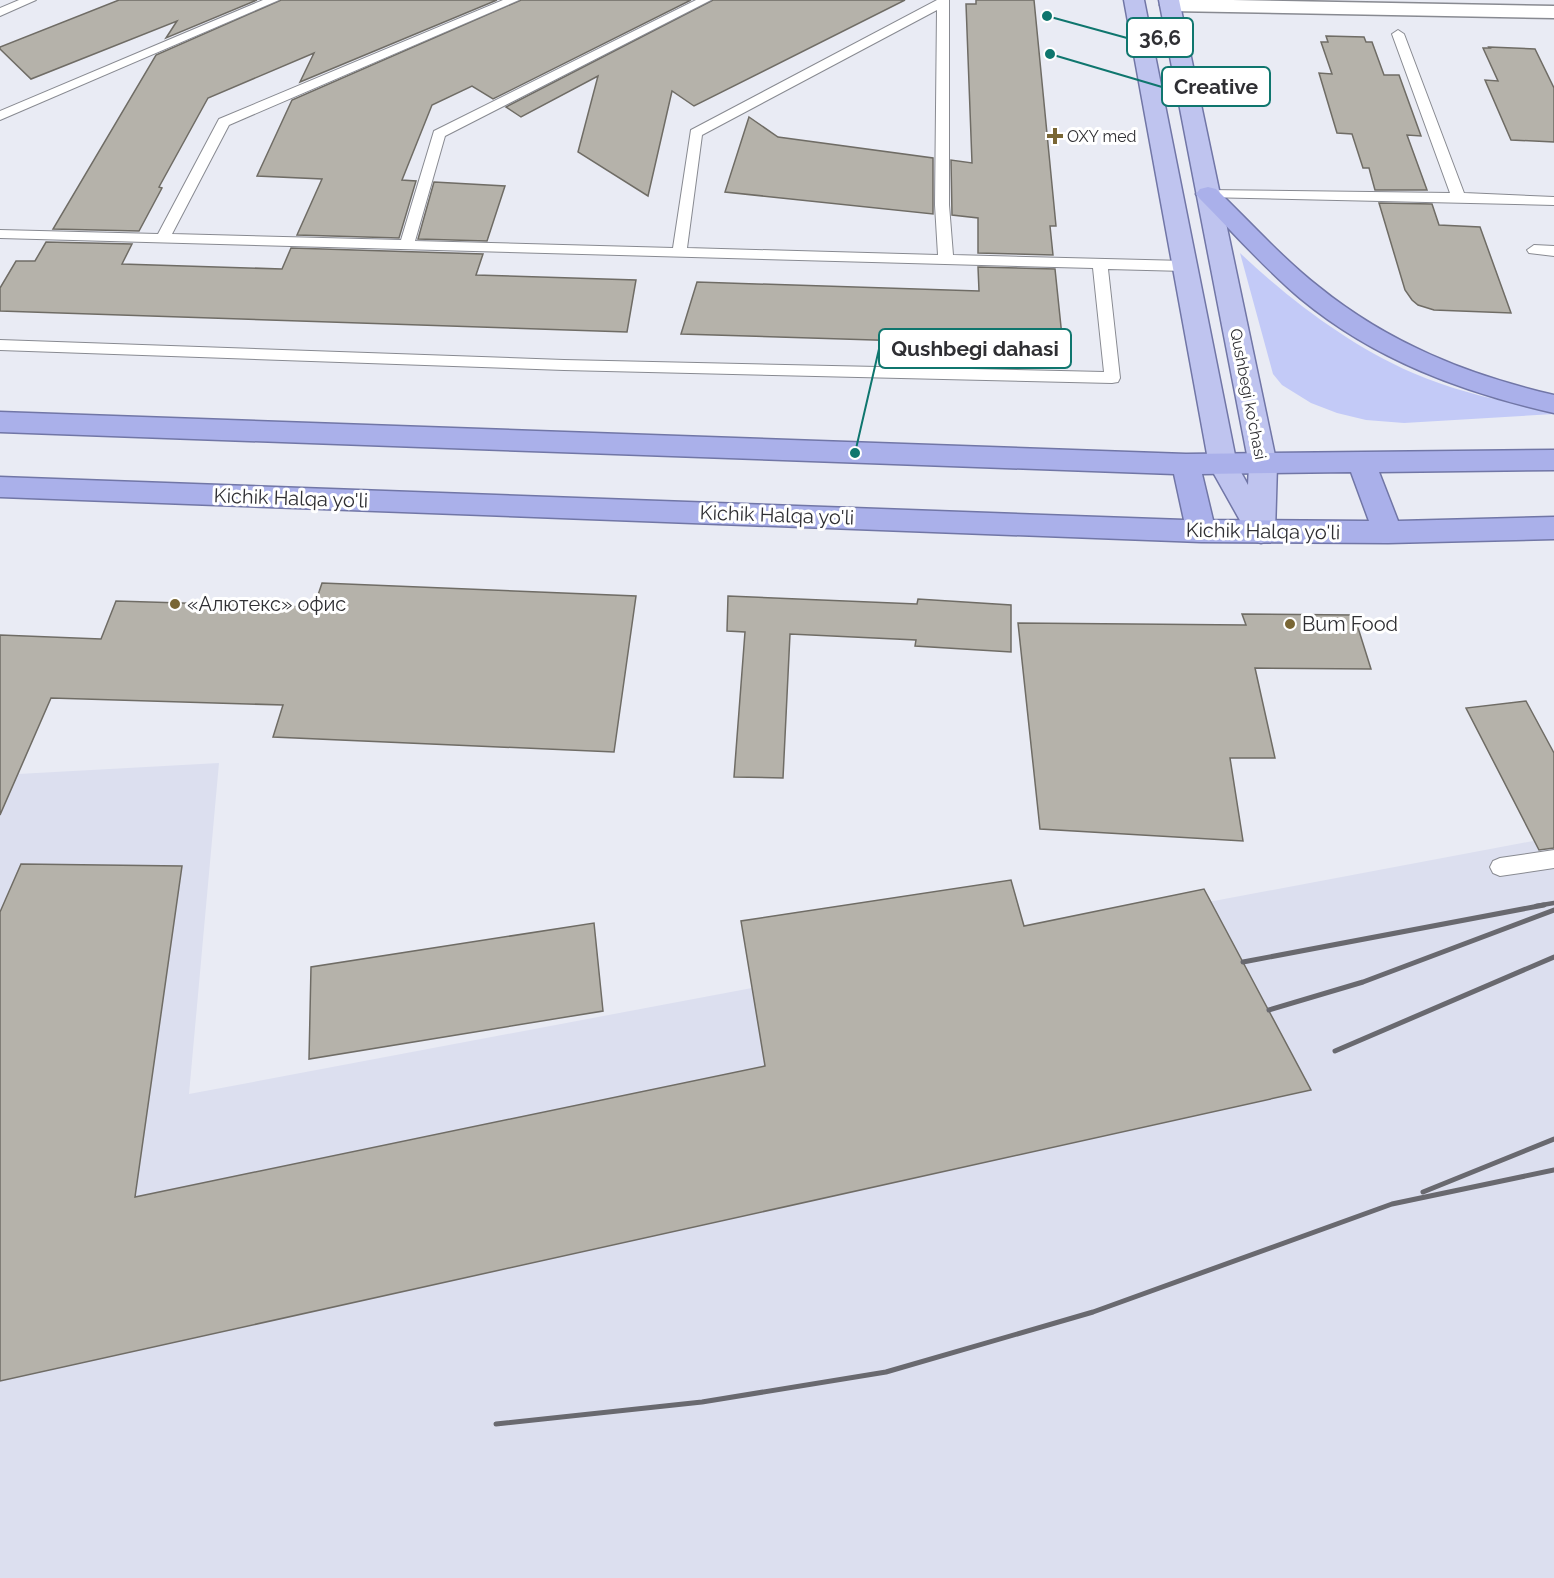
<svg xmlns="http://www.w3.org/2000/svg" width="1554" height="1578" font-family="Raleway,sans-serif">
<rect width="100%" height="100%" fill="#e9ebf4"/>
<!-- built -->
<path fill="#dcdfef" d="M219,763l-30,331 1365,-257v741h-1554v-803z"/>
<!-- green -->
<path fill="#c3caf7" d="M1240,253c50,47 109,92 173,120 44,19 93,30 141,37v4l-150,9 -38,-3 -29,-7 -26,-10 -29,-18 -9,-11z"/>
<!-- building -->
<g fill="#b5b2aa" stroke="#6f6c65" stroke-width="1.5">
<path d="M119,0h138l-91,38 11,-17 -146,58 -31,-30v-2z"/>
<path d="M281,0h216l-197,82 14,-29 -106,45 -49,89 3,1 -23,43 -86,-2 103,-174z"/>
<path d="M521,0h170l-198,99 -21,-13 -40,19 -30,75 14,1 -17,57 -102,-3 25,-56 -65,-3 35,-76z"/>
<path d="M713,0h192l-211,106 -22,-15 -24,105 -70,-44 20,-76 -77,41 -15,-10z"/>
<path d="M976,0h58l22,226h-6l3,29 -75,-2v-35l-26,-3 -1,-55 21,3 -6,-159h10z"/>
<path d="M1326,36l38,1 2,5h6l12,33h15l22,61 -14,-1 20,55h-52l-6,-22h-6l-11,-34 -15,-1 -18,-60 13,1 -11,-32h7z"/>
<path d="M1489,47l46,2 19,39v54l-43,-2 -26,-60 13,1 -15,-33h7z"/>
<path d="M749,117l29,20 155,21v56l-208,-22z"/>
<path d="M434,182l71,4 -18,55 -69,-2z"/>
<path d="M1379,203l53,1 7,21 41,2 31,86 -77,-3 -16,-5 -6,-5 -7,-10z"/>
<path d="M46,242l86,2 -10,20 160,5 9,-21 192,6 -7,21 160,5 -9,52 -627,-21v-23l16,-27h19z"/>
<path d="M978,267l77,2 8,77 -382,-12 16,-52 282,9z"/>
<path d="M322,583l314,13 -22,156 -341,-15 10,-32 -232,-7 -51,117v-180l101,4 15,-38 198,6z"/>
<path d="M728,596l189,8 1,-5 93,6v47l-96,-6 1,-6 -126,-6 -7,144 -49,-1 11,-145 -18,-1z"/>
<path d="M1242,614l112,1 17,54 -116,-1 20,90h-45l13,83 -203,-12 -22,-206 228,2z"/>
<path d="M1526,701l28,52v95l-15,2 -73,-142z"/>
<path d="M21,864l161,2 -47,331 630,-131 -24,-145 270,-41 13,46 180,-37 107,201 -1311,291v-469z"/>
<path d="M594,923l9,88 -294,48 2,-92z"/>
</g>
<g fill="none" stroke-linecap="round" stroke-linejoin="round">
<defs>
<g id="service">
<path d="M19,0h17l-36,16v-8z"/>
<path d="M263,0h16l-279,120v-9z"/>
<path d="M503,0h16l-290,125 -57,109 229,6 33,-109 262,-131h15l-266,136 -30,105 258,7 18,-118 246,-130h12v205l4,50 232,6 7,5 -7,5 -77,-2 12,109 -2,4 -6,1 -548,-13 -564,-20v-10l564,20 540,12 -11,-104 -1093,-30v-8l158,4 61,-115zM937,10l-2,195 3,50 -251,-7 15,-113z"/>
<path d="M1398,30l6,4 60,159 90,4v8l-351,-8 -2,-3 2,-3 5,-1 242,3 -58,-159z"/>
<path d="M1534,245l20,1v10l-25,-3 -2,-3z"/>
<path d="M1554,850v18l-54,8 -7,-3 -3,-6 3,-6 7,-3z"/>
</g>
<path id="minor" d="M1232,0l322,6v12l-384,-7 -7,-2 -3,-4 5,-5z"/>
<path id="primary" d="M1124,0h20l93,465 11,20 1,-20 -90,-465h20l98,465 -2,67 -4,8 -10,3 -10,-3 -42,-75z"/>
<g id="trunk">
<path d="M1208,187l8,2c34,33 66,69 103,98 69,56 149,88 235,108v18c-92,-21 -179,-53 -253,-114 -36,-30 -68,-67 -101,-100l-4,-5 4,-5z"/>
<path d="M0,412l1186,42 368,-4v20l-175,2 19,49 156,-4v22l-166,4 -187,-1 -1201,-45v-20l1184,43 -10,-46 -1174,-42zM1351,472l18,49 -156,-1 -11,-46z"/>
</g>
</defs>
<!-- service casing -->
<use href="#service" stroke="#888a91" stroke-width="2"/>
<!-- minor casing -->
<use href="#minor" stroke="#888a91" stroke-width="3"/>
<!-- primary casing -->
<use href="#primary" stroke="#7176a6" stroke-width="3"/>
<!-- trunk casing -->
<use href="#trunk" stroke="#7176a6" stroke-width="3"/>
<!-- service -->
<use href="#service" fill="#fff" fill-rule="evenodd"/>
<!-- minor -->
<use href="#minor" fill="#fff" fill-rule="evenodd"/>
<!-- primary -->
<use href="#primary" fill="#bfc4ef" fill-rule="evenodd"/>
<!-- trunk -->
<use href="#trunk" fill="#aab0ea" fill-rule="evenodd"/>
<!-- rail-far1 -->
<path stroke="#69696f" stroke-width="4.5" d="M1536,906l18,-3"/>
<!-- rail -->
<g stroke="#69696f" stroke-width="5">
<path d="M1243,962l301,-57"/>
<path d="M1269,1010l94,-28 191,-72"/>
<path d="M1335,1051l219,-94"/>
<path d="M1423,1192l131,-53"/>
<path d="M496,1424l206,-22 184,-30 207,-60 299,-108 162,-34"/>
</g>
</g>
<!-- markers -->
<g fill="#796634" stroke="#fff" stroke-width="2">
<path d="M1052 127h6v6h6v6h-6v6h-6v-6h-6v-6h6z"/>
<circle cx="175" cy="604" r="6"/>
<circle cx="1290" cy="624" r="6"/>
</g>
<g text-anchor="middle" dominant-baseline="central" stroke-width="6" stroke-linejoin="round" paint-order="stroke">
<!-- far-poi labels -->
<g font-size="16" fill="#2f2f33" stroke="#fff" text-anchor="start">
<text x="1067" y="136">OXY med</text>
</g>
<!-- far-street labels -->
<g font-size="16" fill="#2f2f33" stroke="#fff">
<text transform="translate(1248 394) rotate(79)">Qushbegi ko'chasi</text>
</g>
<!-- street labels -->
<g font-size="20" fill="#2f2f33" stroke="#fff">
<text transform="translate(291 498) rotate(2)">Kichik Halqa yo'li</text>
<text transform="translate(777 515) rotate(2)">Kichik Halqa yo'li</text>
<text transform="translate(1263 531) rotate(1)">Kichik Halqa yo'li</text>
</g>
<!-- poi labels -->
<g font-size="20" fill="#2f2f33" stroke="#fff" text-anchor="start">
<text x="187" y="604">«Алютекс» офис</text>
<text x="1302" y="624">Bum Food</text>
</g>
</g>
<!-- callouts -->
<path fill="none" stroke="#0f766e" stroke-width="2" d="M1047 16L1127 38M1050 54L1162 87M855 453L879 349"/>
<g fill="#0f766e" stroke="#fff" stroke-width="2">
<circle cx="1047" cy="16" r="6"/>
<circle cx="1050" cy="54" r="6"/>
<circle cx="855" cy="453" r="6"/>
</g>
<g fill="#fff" stroke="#0f766e" stroke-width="2">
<rect x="1127" y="18" width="66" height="39" rx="6"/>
<rect x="1162" y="67" width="108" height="39" rx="6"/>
<rect x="879" y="329" width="192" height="39" rx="6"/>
</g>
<g font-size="21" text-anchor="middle" font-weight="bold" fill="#2f2f33">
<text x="1160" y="45">36,6</text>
<text x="1216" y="94">Creative</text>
<text x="975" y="356">Qushbegi dahasi</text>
</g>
</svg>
